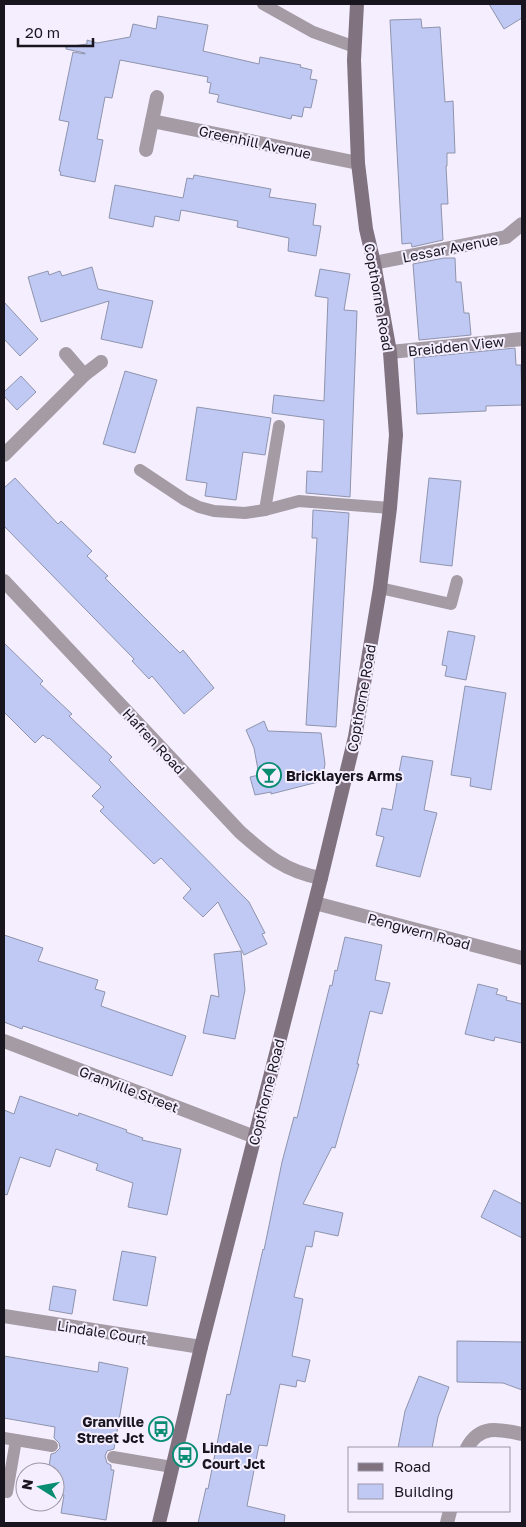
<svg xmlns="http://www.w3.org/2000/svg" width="526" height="1527" font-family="'Golos Text',sans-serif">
<rect width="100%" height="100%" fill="#f4eeff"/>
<!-- building -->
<g fill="#c0c9f3" stroke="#8f94ad">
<path d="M489,4h33v14l-18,11z"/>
<path d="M158,16l50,9 -5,26 56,13 1,-7 41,8 -1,2 12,3 -2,9 7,1 -6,28 -7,-1 -2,10 -10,-2 -1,4 -74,-17 2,-7 -10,-2 2,-10 -4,-1 1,-5 -88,-17 -8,38 -7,-1 -8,42 6,1 -8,42 -35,-7 1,-3 -2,-1 10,-49 -10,-2 14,-68 12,2v-1l-19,-4v-2l21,-3v-4l10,3 33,-6 3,-13 23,5z"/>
<path d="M421,19l1,9 18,-1 5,75 8,-1 2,52h-8v13h-1l2,38h-7l2,36 -31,7 -1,-4 -9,1 -12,-224z"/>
<path d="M194,175l77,14 -2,8 47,7 -3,21 8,1 -5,30 -28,-5 1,-13 -52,-11 1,-6 -57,-11 -2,11 -24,-5 -2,11 -44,-9 6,-33 68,13 4,-20 6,1z"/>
<path d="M444,258h11l1,24h5l3,31h5l2,22 -52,5 -6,-76z"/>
<path d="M92,267l6,22 55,12 -11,47 -41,-9 8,-38 -68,21 -13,-45 20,-6 1,4 11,-4 2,5z"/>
<path d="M320,269l30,5 -6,36 13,1 -7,186 -44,-4 1,-22 15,1 2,-52 -52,-7 2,-18 50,6 4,-103 -13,-2z"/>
<path d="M4,302l34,37 -18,17 -16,-17z"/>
<path d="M515,348l1,17h5l1,40 -36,1v5l-69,3 -3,-56z"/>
<path d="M125,371l32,9 -22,73 -32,-9z"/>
<path d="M21,376l15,16 -19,18 -13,-14v-4z"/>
<path d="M197,407l74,11 -6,37 -22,-3 -7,48 -31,-4 2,-13 -21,-3z"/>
<path d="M15,478l43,46 3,-3 31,30 -5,5 21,20 -3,2 75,75 3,-3 31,38 -30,26 -32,-38 -3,3 -17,-18 2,-2 -130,-133v-38z"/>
<path d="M429,478l32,3 -9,85 -32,-4z"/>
<path d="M313,510l36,3 -13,214 -30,-2 11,-187h-5z"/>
<path d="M448,631l27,5 -9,44 -21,-4 2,-10 -5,-1z"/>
<path d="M4,643l39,38 -3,3 32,30 -3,2 43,41 -3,3 24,25 116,117 16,31 -3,1 5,10 -23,11 -26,-53 -15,15 -20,-19 8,-9 -30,-31 -7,6 -54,-53 4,-4 -12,-11 9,-9 -52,-49 -1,1 -5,-4 -8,8 -31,-31z"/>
<path d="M465,686l41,7 -15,97 -21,-4 1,-8 -20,-3z"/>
<path d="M264,721l4,10 53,2 4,31 -3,17 -51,13v-2l-16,3 -5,-18 9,-2 -5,-27 -8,-18z"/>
<path d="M402,756l31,5 -9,49 13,3 -17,64 -44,-11 8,-29 -8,-2 6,-27 10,2z"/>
<path d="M4,935l39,13 -5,13 60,19 -3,9 10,3 -4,14 85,30 -14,40 -149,-50 -1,3 -18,-7z"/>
<path d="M345,937l37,8 -7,35 15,3 -8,31 -12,-3 -13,53h2l-24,84 -3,-1 -29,57 40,9 -5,23 -23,-5 -3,16 -6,-1 -12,51 9,2 -11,57 18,4 -5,22 -8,-2 -1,7 -16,-3 -13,62 -8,-1 -12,61 38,9 -1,8h-86l8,-35 2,1 19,-95 3,1 33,-146 1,1 18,-88 12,-45 3,1 33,-133 2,1 3,-16 2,1z"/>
<path d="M241,951l4,39 -10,49 -32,-6 8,-38 8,2 -5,-43z"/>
<path d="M478,984l20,5 -2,5 11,3 -1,3 16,4v39l-27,-6 -1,4 -29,-7z"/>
<path d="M20,1096l58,20 1,-3 48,17 -1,2 17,6 -1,2 39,9 -14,66 -39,-8 5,-24 -37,-13 2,-6 -42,-15 -6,18 -30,-10 -13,38 -3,-1v-84l10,4z"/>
<path d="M494,1190l28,14v34l-41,-21z"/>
<path d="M122,1251l34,6 -9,49 -34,-6z"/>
<path d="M53,1286l23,4 -4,24 -23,-4z"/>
<path d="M457,1341l65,1v48l-19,-7 -46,-1z"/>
<path d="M4,1356l94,16 1,-10 29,6 -14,81 -7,2 -2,5 2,7 4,2v5h3l-8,50 -45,-7 3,-18 -6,-1 1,-6h-4v-16h-7l3,-18 4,-1 5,-5 -1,-5 -5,-5 1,-11 -51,-9z"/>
<path d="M419,1376l30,11 -11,30 -6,31h-34l7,-37z"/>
</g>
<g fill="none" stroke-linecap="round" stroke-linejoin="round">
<!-- service -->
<g stroke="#a59ba4" stroke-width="12">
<path d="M263,4l50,28 42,15"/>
<path d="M140,470l45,30 14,7 15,4 31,2 20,-3 34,-9 91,7"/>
<path d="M265,510l14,-84"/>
<path d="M380,588l71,16 6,-23"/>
<path d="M4,1438l12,2"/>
<path d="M113,1457l59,10"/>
<path d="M7,1492l9,-52 36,6"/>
</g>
<!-- minor -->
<g stroke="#a59ba4" stroke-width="14">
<path d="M157,97l-5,24 206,42"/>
<path d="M146,150l6,-29"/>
<path d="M374,263l132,-26 16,-13"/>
<path d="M390,352l132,-13"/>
<path d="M66,354l18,21"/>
<path d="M4,455l80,-80 17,-13"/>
<path d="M4,581l236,251c26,23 46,40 81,46"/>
<path d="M315,903l207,55"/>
<path d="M4,1041l251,96"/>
<path d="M4,1316l197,31"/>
<path d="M467,1448c13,-24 32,-19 55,-14"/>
<path d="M447,1523l3,-12"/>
</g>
<!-- secondary -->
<path stroke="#80727f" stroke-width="14" d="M159,1523l42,-176 120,-469 34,-141 25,-149 10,-80 6,-73 -6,-83 -16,-89 -8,-34 -8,-66 -4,-103 3,-56"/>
</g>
<!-- icons -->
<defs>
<symbol id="bar-ring" viewBox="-11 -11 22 22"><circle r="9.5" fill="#f4eeff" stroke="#088c72" stroke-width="1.5"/><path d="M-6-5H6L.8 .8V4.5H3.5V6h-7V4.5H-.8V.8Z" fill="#088c72"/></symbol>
<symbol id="bus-ring" viewBox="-11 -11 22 22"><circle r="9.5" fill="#f4eeff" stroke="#088c72" stroke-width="1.5"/><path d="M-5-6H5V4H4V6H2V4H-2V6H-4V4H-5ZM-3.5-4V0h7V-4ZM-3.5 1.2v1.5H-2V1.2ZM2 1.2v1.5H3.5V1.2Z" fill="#088c72"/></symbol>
</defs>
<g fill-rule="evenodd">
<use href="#bar-ring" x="255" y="761" width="28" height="28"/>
<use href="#bus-ring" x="147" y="1415" width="28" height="28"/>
<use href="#bus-ring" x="171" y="1441" width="28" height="28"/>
</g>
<g text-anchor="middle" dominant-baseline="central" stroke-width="4" stroke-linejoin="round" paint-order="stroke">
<!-- street labels -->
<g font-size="14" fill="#19151f" stroke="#f4eeff">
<text transform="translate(255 142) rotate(12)">Greenhill Avenue</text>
<text transform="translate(450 248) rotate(-11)">Lessar Avenue</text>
<text transform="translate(379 297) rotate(80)">Copthorne Road</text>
<text transform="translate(456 346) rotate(-6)">Breidden View</text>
<text transform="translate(361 698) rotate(-80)">Copthorne Road</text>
<text transform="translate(154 741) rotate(47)">Hafren Road</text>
<text transform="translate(419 931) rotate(15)">Pengwern Road</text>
<text transform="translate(129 1089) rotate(21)">Granville Street</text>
<text transform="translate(266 1092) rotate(-76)">Copthorne Road</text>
<text transform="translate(102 1332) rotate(9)">Lindale Court</text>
</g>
<!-- poi labels -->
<g font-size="14" font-weight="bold" fill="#19151f" stroke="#f4eeff" text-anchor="start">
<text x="286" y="775">Bricklayers Arms</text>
<text x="144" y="1421" text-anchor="end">Granville<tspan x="144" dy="16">Street Jct</tspan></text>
<text x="202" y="1447">Lindale<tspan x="202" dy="16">Court Jct</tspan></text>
</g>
</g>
<!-- border -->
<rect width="526" height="1527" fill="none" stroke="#19151f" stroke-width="10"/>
<!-- legend -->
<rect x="348" y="1447" width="162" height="65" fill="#f4eeff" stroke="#9c97a5"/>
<rect x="358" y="1463" width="25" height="8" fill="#80727f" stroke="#9c97a5"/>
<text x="394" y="1472" font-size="15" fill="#19151f">Road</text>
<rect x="358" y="1484" width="25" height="15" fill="#c0c9f3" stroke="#9c97a5"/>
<text x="394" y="1497" font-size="15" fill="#19151f">Building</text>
<!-- north arrow -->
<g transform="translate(40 1487) rotate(281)"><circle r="24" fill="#f4eeff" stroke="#9c97a5"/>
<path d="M0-4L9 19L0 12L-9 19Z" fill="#088c72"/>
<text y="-8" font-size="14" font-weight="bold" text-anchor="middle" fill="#19151f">N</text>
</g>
<!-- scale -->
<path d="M18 38v8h75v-8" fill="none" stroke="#19151f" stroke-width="2.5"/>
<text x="25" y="38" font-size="15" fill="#19151f" stroke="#f4eeff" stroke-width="4" paint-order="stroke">20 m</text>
</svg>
